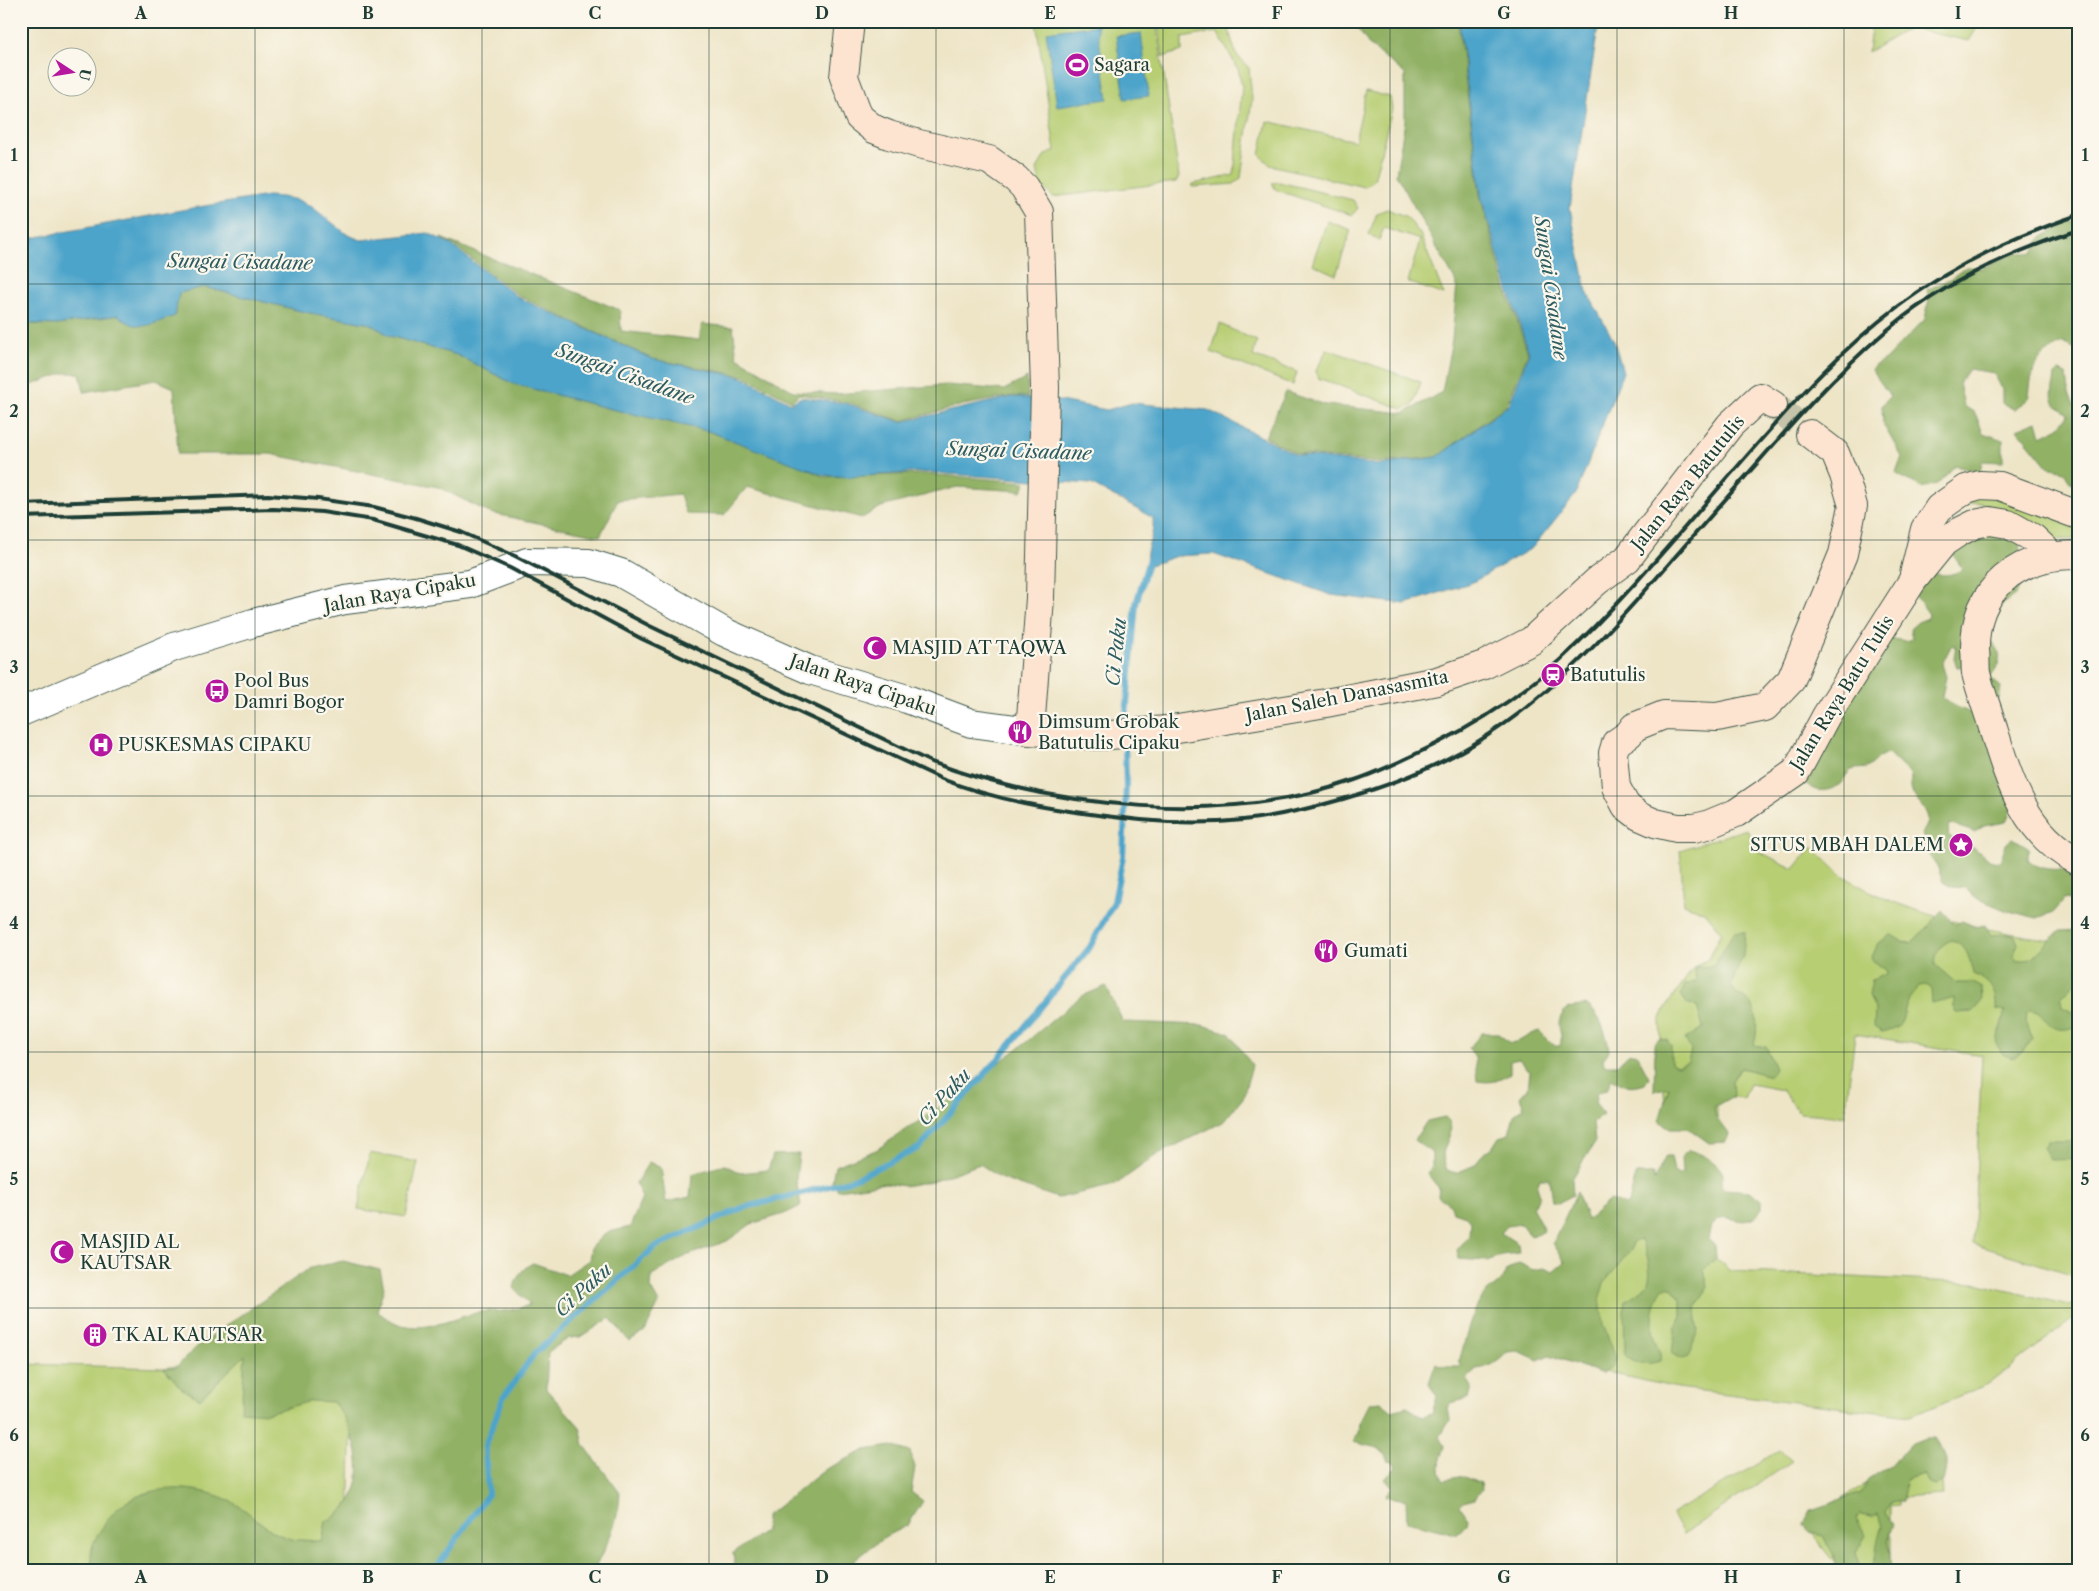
<svg xmlns="http://www.w3.org/2000/svg" width="2099" height="1591" font-family="'Libre Caslon Text',serif">
<rect width="100%" height="100%" fill="#fbf7ec"/>
<filter id="ink" filterUnits="userSpaceOnUse"><feTurbulence type="fractalNoise" baseFrequency=".02" numOctaves="2"/><feDisplacementMap in="SourceGraphic" scale="10" xChannelSelector="R" yChannelSelector="G"/><feConvolveMatrix kernelMatrix="1 2 1 2 8 2 1 2 1" color-interpolation-filters="sRGB"/></filter>
<filter id="wash" filterUnits="userSpaceOnUse"><feTurbulence type="fractalNoise" baseFrequency=".0096" numOctaves="4" result="noise"/><feDisplacementMap in="SourceGraphic" scale="20" xChannelSelector="R" yChannelSelector="G"/><feGaussianBlur stdDeviation="1.12" result="paint"/><feColorMatrix in="noise" values="0 0 0 0 0 0 0 0 0 0 0 0 0 0 0 0 0 1.4 0 .05"/><feComposite in="paint" operator="in"/></filter>
<g filter="url(#wash)">
<rect width="100%" height="100%" fill="#eee5c7"/>
<!-- green -->
<g fill="#b7ce73" stroke="#6b8654">
<path d="M1036,21h120l23,156 -3,5 -123,15 -13,-13 -3,-15 8,-14 10,-4z"/>
<path d="M1158,21h68l10,33 13,14 3,31 -11,79 -7,6 -42,3 1,-3 41,-9 8,-89 -4,-17 -21,-37 -35,6v13l-19,6z"/>
<path d="M1872,21h109l-12,20 -60,-13 -41,24z"/>
<path d="M1366,91l24,6 2,12 -18,71 -10,7 -94,-22 -10,-10 7,-34 88,20z"/>
<path d="M1279,182l74,18 5,8 -6,7 -76,-25 -4,-7z"/>
<path d="M1387,209l20,8 13,17 24,61 -36,-13 12,-42 -36,-12 -5,12 -10,-6 8,-21z"/>
<path d="M1327,221l24,9 -15,45 -24,-11z"/>
<path d="M1220,324l37,17 -4,15 44,16 -4,13 -82,-33z"/>
<path d="M1327,349l94,33 -8,22 -10,5 -85,-31 -2,-7z"/>
<path d="M1966,490l112,28v21l-40,1c-16,-15 -45,-43 -69,-36 -12,4 -25,18 -35,25z"/>
<path d="M1747,829l9,21 38,19 18,-22c11,10 22,23 35,31 63,41 156,55 231,66v332l-105,-32 9,-189 -127,-21 -10,82 -46,-3 -17,-23 -32,-6 -6,14 -28,-2 2,35 -52,-6 -6,-104 6,-14 28,-40 14,-8 13,-27 -15,-19 -22,-9 -4,-54z"/>
<path d="M370,1153l48,9 -12,55 -48,-8z"/>
<path d="M1635,1224l47,4 48,43 245,12 103,24v8l-90,69 -77,32 -234,-28 -85,-19 -23,-93z"/>
<path d="M355,1287l-7,283h-327v-206l143,4 82,-14z"/>
<path d="M1934,1438l5,8 4,49 -44,3 -1,8 -7,1v63h-51l-36,-46z"/>
<path d="M1780,1450l12,11 -109,73 -11,-20z"/>
</g>
<!-- forest -->
<g fill="#91b165" stroke="#58774c">
<path d="M1352,21h106l22,174 24,88 24,70 -21,52 -70,52 -56,6 -83,-9 -33,-17 21,-45 39,13 79,8 38,-21 10,-52 5,-56 -61,-110 9,-53v-47l-35,-28z"/>
<path d="M2067,222h11v128l-15,-7c-27,12 -32,27 -34,55l-14,12 -13,-7v-14l-8,-16 -25,-4 -10,14 5,23 11,7 8,20 20,7v22l-21,-1 -2,11 -25,-6 -18,18 -16,4c-7,-7 -19,-8 -25,-15l6,-16 -19,-33 -1,-19 8,-9 -18,-26 2,-4 11,-6 40,-41 4,-20 -2,-9 23,-11 16,-12 16,1 34,-16 17,2 7,-15z"/>
<path d="M441,238l179,72 1,21 78,9 3,-16 31,3 4,30 56,34 42,3 112,-9 57,5 23,-12 1,19 -16,-1 -49,9 -62,16 -51,-18 -51,-9 -7,7 -48,-25 -92,-17 -133,-63 -64,-50z"/>
<path d="M204,287l101,25 66,12 19,12 67,19 57,29 93,24 101,23 83,30 33,16 100,-3 101,8 -3,9 -65,-4 -76,20 -19,11 -115,-31 -23,28 -38,-1 -6,-20 -62,6 -18,36 -110,-23 -52,-26 -168,-33h-92l-4,-66 -18,-8 -72,12 -4,-19h-16l-43,16v-65l36,1 61,-10 8,7 53,-29z"/>
<path d="M2059,371l8,3 2,20 6,12 3,1v76l-8,-1 -6,-11 -16,-4 -31,-38 20,-8 4,15c10,-5 24,-10 27,-22 -21,-14 -16,-16 -13,-39z"/>
<path d="M1948,531l70,6 5,36 -1,9 -6,12 -16,12 -1,11 -12,4 -11,8c21,15 33,24 14,49l11,9 -2,12 -15,10 -18,-43 -9,1 -3,-8 2,-14 -5,1 -9,18 4,13 -4,19 11,9 35,16 24,85 -6,16 -22,4 -10,6 -24,-8 -2,10 9,11c4,0 10,0 13,1 11,4 16,18 30,15l6,-17 7,-6 15,9v12c13,14 27,9 44,11l6,8v24l-13,-3 -11,13 -17,6 -32,-8 -31,-13 -9,-9 -13,-1 -9,-5 -5,-14 -10,-14 -6,-21c16,-20 -5,-26 -10,-42 -2,-5 -1,-12 -1,-16l-23,-22c-10,2 -14,12 -22,15 -5,1 -12,0 -16,3 -4,3 -6,9 -10,13 -10,8 -28,10 -34,-2l6,-22 67,-123 28,4 5,-2 -2,-10 8,-7 10,-4 1,-4 -14,-19 16,-22c12,3 21,3 32,-4l-15,-21z"/>
<path d="M1942,910l13,15 7,-4 14,6 9,-2 6,10 16,-1 8,2 3,8 -5,11 4,6 14,-2 29,-28 18,-1v49l-17,19 1,9 16,8v11c-21,7 -26,3 -38,-14l-11,-2 -2,2 -1,8 6,19 -7,11 -12,8 -9,-3 -8,-11 9,-33 -9,-2c1,-18 -6,-28 -23,-35 -3,-15 -6,-30 -22,-34 -12,6 -15,11 -16,25l21,18h17l8,4 1,14 -10,11 -15,1 -3,-6v-9l-22,6 -1,-16 -5,-3 -7,1c-3,4 -7,9 -10,13 -10,20 0,27 -27,33l-8,-5 1,-18 -6,-14 3,-15 14,-6 1,-3 -16,-12 7,-15 12,-10 13,8 8,1 17,-16z"/>
<path d="M1734,932h11l-2,24 -12,29c7,13 7,8 16,15 13,10 10,32 7,45l12,2 9,22 -5,7 -29,-8 -9,14 1,14 -19,11 1,8 14,19 -3,8 -17,1 -21,-15h-18l-11,-7 10,-34 -15,4 1,-47 4,-5 8,1 4,6v17l7,3 10,-4 3,-12 -6,-11 18,-11 -6,-22 -9,-1 -7,-10 4,-10 11,-4 -2,-14 20,-1z"/>
<path d="M1106,986l17,36 79,3 27,8 23,32 -9,33 -20,24 -65,32 -43,31 -57,13 -56,-19 -22,-15 -48,17 -28,5 -18,-3 -48,7 -6,-9 3,-15 41,-16 61,-41 87,-65 56,-47z"/>
<path d="M1587,1005c13,10 20,28 22,46l-6,8 1,6h13l11,-11 8,-1 13,24 -4,7c-15,5 -20,3 -33,-6l-5,12 -10,2 -2,10 8,13 -10,7 2,20 -23,37 1,16 -15,8 -6,-1 -3,-23h-9l-3,8 3,9 -8,11 12,23 -1,2 -13,4 -9,-12 -14,2 -6,7 17,11 1,9 -17,2 -15,6 -28,-2 -2,-9 12,-14 1,-15 -4,-5 -13,-4 -2,-7 -13,-9 1,-8 -12,-14 5,-8v-13l-18,-13 13,-19 18,-4c13,10 0,25 -2,37 0,5 2,11 4,16l9,3 19,-8 7,-11 10,-6 7,-11 10,-3 5,-19 10,-8 -4,-10 8,-9 2,-16 -11,-13 -9,2v12c-11,9 -19,10 -33,8l-2,-23 -6,-10 13,-15h15l13,10c11,-1 19,-9 29,-12l16,15h5c5,-18 -9,-19 7,-38z"/>
<path d="M2047,1141h24l7,3v15l-28,1 -7,-13z"/>
<path d="M1689,1150c13,4 26,10 34,23l-1,12 3,4 25,2 12,10v7c-2,2 -4,7 -7,9 -19,14 -38,-19 -47,22l7,7 1,12 -12,12 4,17 -12,21 2,22 -10,27 -6,2 -10,-6 4,-27 5,-10v-17l-10,-12h-8c-9,15 -12,33 -9,51 2,9 8,14 6,23 -12,4 -26,4 -35,-6l-1,-44 2,-11c6,-4 15,-8 20,-14 8,-9 1,-38 -6,-46l-7,2 -2,7 -27,34 -4,14 3,28 12,30 -2,11 -10,8 -54,-19 -11,5 -19,-9 -12,1c-8,10 -18,16 -31,17l-9,10 5,8 -3,11 -18,5 -3,5 2,12 -10,17 5,9c-3,11 -9,24 -1,34l20,-4 17,7 1,6 -7,10 -12,3 -4,4 9,13 -1,6 -11,9 -49,-12 -1,-22 -21,-4 7,-9 -7,-8 11,-12 -3,-5 -6,-1v-5l-9,-8 -25,-6 6,-9 1,-11 10,-19 11,-1 11,9 15,-4 15,9 10,-3 5,-16 -8,-14 7,-20 9,4h17l-3,-5c6,-20 11,-47 23,-64 7,-10 21,-15 24,-27l13,-8 14,7 11,-2 9,4 12,-10 -12,-19 24,-51 10,28 23,-20 15,5 4,-2 7,-29h17l1,6 12,-24h5l3,16 4,3 4,-2 -1,-16z"/>
<path d="M799,1154l-3,26 5,26 -17,8 -33,10 -24,17 -41,15 -34,19 -1,14 8,14 -14,28 -16,10 -19,-23 -29,19 -12,1 -21,14 -2,37 34,38 4,18 36,48c-1,29 -13,51 -26,77h-498l-4,-3c0,-6 -2,-14 0,-19 2,-10 17,-31 24,-38 30,-28 84,-26 118,-7 18,10 31,27 51,34 10,4 26,3 37,4l4,-20c49,-21 35,-86 7,-119l-22,-1 -44,12 -26,-2 4,-56 -45,44 -19,-11 -17,-20h11l26,-25 109,-75 33,-7 37,9 4,18 -7,23c35,30 65,10 103,1 8,-2 16,0 24,-1 9,-1 18,-4 26,-6l-16,-17c2,-10 9,-21 19,-25l34,12 22,-15 2,-13 14,-14 25,-6 12,-29 -6,-15 13,-21 12,6 5,34 24,-5 2,-23 33,-9 15,8 28,-3 5,-15z"/>
<path d="M1925,1438h9c12,20 15,19 9,43l-7,4 -7,-2 -5,-9 -18,5 -4,22 -10,2 -6,9 8,12 -6,17 3,14v15h-20c7,-14 4,-29 11,-43l-4,-13 -6,3 -14,-2 -2,3 10,17 -10,18 6,17h-26l-3,-16 -10,-18 -14,-3 -5,-9 7,-14 50,-17 7,-13 22,-14 20,-22z"/>
<path d="M891,1446l19,6 5,15 -4,25 12,9 -15,24 -22,11 -44,34h-107l-2,-17 33,-23v-14l60,-47 40,-19z"/>
</g>
<!-- water -->
<g fill="#4da4ca" stroke="#36707f">
<path d="M1459,21h140l-29,187 17,84 27,49 9,31 -47,122 -44,54 -59,34 -68,22 -74,-9 -118,-41 -36,2 -30,10c-3,-21 8,-27 6,-48l-62,-34 -169,-12 -74,5 -25,-2 -115,-44 -101,-23 -93,-24 -57,-29 -67,-19 -19,-12 -66,-12 -101,-25 -25,6 -4,23c-24,8 -36,18 -57,-1l-61,10 -36,-2v-83l171,-32 76,-12 14,1 16,3 14,7 36,28 13,5 67,-7 22,11 69,54 133,61 90,18 49,26 10,-6 47,7 53,18 111,-25 48,4 47,9 25,-7 76,7 89,45 83,10 57,-8 72,-52 20,-52 -23,-70 -25,-87z"/>
<path d="M1097,25l11,74 -51,7 -11,-74z"/>
<path d="M1141,33l8,63 -24,3 -9,-63z"/>
</g>
<g fill="none" stroke-linecap="round" stroke-linejoin="round">
<!-- stream -->
<g stroke="#4da4ca" stroke-width="6">
<path d="M1125,726l11,-122 13,-45"/>
<path d="M435,1570l53,-76 -3,-48 18,-48 32,-45 120,-106 87,-39 107,-27 70,-33 82,-92 89,-109 24,-45 9,-45 3,-69 -1,-49"/>
</g>
</g>
</g>
<g filter="url(#ink)">
<g fill="none" stroke-linecap="round" stroke-linejoin="round">
<!-- secondary-tunnel -->
<path stroke="#c5c3aa" stroke-width="28" stroke-dasharray="28 14" stroke-linecap="butt" d="M1773,405l37,29"/>
<defs>
<path id="tertiary" d="M21,712l153,-65 79,-24 92,-23 125,-16 57,-22 62,1 32,10 103,59 86,38 97,29 64,24 59,8"/>
<g id="secondary">
<path d="M850,21l-6,56 15,40 15,12 15,6 30,9 70,16 27,19 8,8 15,25 6,176 -5,210 -10,133 69,5 67,-6 160,-27 111,-22 47,-16 47,-24 66,-60 30,-22 103,-134 30,-28 13,8"/>
<path d="M1810,434l25,19 9,22 9,31 -10,48 -52,126 -26,27 -48,10 -53,-2 -30,12 -5,7 -13,9 -3,10 3,34 10,19 13,10 16,7 22,5h17l13,-3 29,-12 60,-41 30,-56 87,-136 31,-38 15,-10 16,-8 15,-3 18,3 25,14 19,18"/>
<path d="M2078,555c-60,-1 -104,33 -103,95 1,7 0,16 1,23 4,18 12,37 17,55 16,52 32,107 85,133"/>
<path d="M1914,574l11,-45 14,-21 27,-19 14,-4 20,1 78,29"/>
</g>
</defs>
<!-- tertiary casing -->
<use href="#tertiary" stroke="#3e564a" stroke-width="30"/>
<!-- secondary casing -->
<use href="#secondary" stroke="#3e564a" stroke-width="30"/>
<!-- tertiary -->
<use href="#tertiary" stroke="#fff" stroke-width="28"/>
<!-- secondary -->
<use href="#secondary" stroke="#fde4d0" stroke-width="28"/>
<!-- rail -->
<g stroke="#1f3d34" stroke-width="4">
<path d="M21,504l247,-9 50,4 56,8 42,11 45,14 54,24 135,70 281,136c127,47 294,64 424,18 27,-9 55,-23 81,-36 44,-22 88,-51 124,-84 72,-67 134,-145 199,-218 42,-48 85,-95 137,-134 54,-41 117,-71 182,-93"/>
<path d="M21,517l253,-8 48,3 51,8 85,25 52,23 132,71 300,140c63,25 132,34 199,41 76,7 129,0 202,-21 45,-13 91,-31 131,-55 73,-44 130,-106 185,-169 36,-41 72,-82 108,-123 42,-47 85,-95 135,-134 52,-40 114,-68 176,-88"/>
</g>
</g>
</g>
<!-- grid -->
<path fill="none" stroke="#1f3d34" stroke-width="1" stroke-opacity="0.55" d="M255,21v1549M482,21v1549M709,21v1549M936,21v1549M1163,21v1549M1390,21v1549M1617,21v1549M1844,21v1549M21,284h2057M21,540h2057M21,796h2057M21,1052h2057M21,1308h2057"/>
<!-- icons -->
<defs>
<symbol id="stadium-disc" viewBox="-11 -11 22 22"><circle r="9.5" fill="#b5179e" stroke="#fbf7ec"/><path d="M0-5a6.5 5 0 1 0 0 10a6.5 5 0 1 0 0-10ZM-3.5-1.8h7v3.6h-7Z" fill="#fff"/></symbol>
<symbol id="mosque-disc" viewBox="-11 -11 22 22"><circle r="9.5" fill="#b5179e" stroke="#fbf7ec"/><path d="M3.5-4.9A6 6 0 1 0 3.5 4.9A5 5 0 1 1 3.5-4.9Z" fill="#fff"/></symbol>
<symbol id="station-disc" viewBox="-11 -11 22 22"><circle r="9.5" fill="#b5179e" stroke="#fbf7ec"/><path d="M-3-6H3Q5-6 5-4V2Q5 4 3 4L4.5 6H3L1.5 4h-3L-3 6H-4.5L-3 4Q-5 4-5 2V-4Q-5-6-3-6ZM-3.5-4v3h7v-3ZM-3.5 1v1.5H-2V1ZM2 1v1.5H3.5V1Z" fill="#fff"/></symbol>
<symbol id="bus-disc" viewBox="-11 -11 22 22"><circle r="9.5" fill="#b5179e" stroke="#fbf7ec"/><path d="M-5-6H5V4H4V6H2V4H-2V6H-4V4H-5ZM-3.5-4V0h7V-4ZM-3.5 1.2v1.5H-2V1.2ZM2 1.2v1.5H3.5V1.2Z" fill="#fff"/></symbol>
<symbol id="restaurant-disc" viewBox="-11 -11 22 22"><circle r="9.5" fill="#b5179e" stroke="#fbf7ec"/><path d="M-5-6h1v4h1v-4h1v4h1v-4h1v5L-1.5 .5V6h-2V.5L-5-1ZM5-6V6H3V1.5H1.5Q1.5-4 5-6Z" fill="#fff"/></symbol>
<symbol id="hospital-disc" viewBox="-11 -11 22 22"><circle r="9.5" fill="#b5179e" stroke="#fbf7ec"/><path d="M-5-5h3v3.5h4V-5h3V5h-3V1.5h-4V5h-3Z" fill="#fff"/></symbol>
<symbol id="sight-disc" viewBox="-11 -11 22 22"><circle r="9.5" fill="#b5179e" stroke="#fbf7ec"/><path d="M0-6L1.8-2.2L6-1.7L2.9 1.2L3.7 5.4L0 3.3L-3.7 5.4L-2.9 1.2L-6-1.7L-1.8-2.2Z" fill="#fff"/></symbol>
<symbol id="building-disc" viewBox="-11 -11 22 22"><circle r="9.5" fill="#b5179e" stroke="#fbf7ec"/><path d="M-4-6H4V6H1V3H-1V6H-4ZM-2.5-4.3h1.7v1.8h-1.7ZM.8-4.3h1.7v1.8H.8ZM-2.5-1h1.7V.8h-1.7ZM.8-1h1.7V.8H.8Z" fill="#fff"/></symbol>
</defs>
<g fill-rule="evenodd">
<use href="#stadium-disc" x="1063" y="51" width="28" height="28"/>
<use href="#mosque-disc" x="861" y="634" width="28" height="28"/>
<use href="#station-disc" x="1539" y="661" width="28" height="28"/>
<use href="#bus-disc" x="203" y="677" width="28" height="28"/>
<use href="#restaurant-disc" x="1006" y="718" width="28" height="28"/>
<use href="#hospital-disc" x="87" y="731" width="28" height="28"/>
<use href="#sight-disc" x="1947" y="831" width="28" height="28"/>
<use href="#restaurant-disc" x="1312" y="937" width="28" height="28"/>
<use href="#mosque-disc" x="48" y="1238" width="28" height="28"/>
<use href="#building-disc" x="81" y="1321" width="28" height="28"/>
</g>
<g text-anchor="middle" dominant-baseline="central" stroke-width="4.5" stroke-linejoin="round" paint-order="stroke">
<!-- poi labels -->
<g font-size="18" fill="#1f3d34" stroke="#fbf7ec" text-anchor="start">
<text x="1094" y="65">Sagara</text>
<text x="892" y="648">MASJID AT TAQWA</text>
<text x="1570" y="675">Batutulis</text>
<text x="234" y="681">Pool Bus<tspan x="234" dy="21">Damri Bogor</tspan></text>
<text x="1038" y="722">Dimsum Grobak<tspan x="1038" dy="21">Batutulis Cipaku</tspan></text>
<text x="118" y="745">PUSKESMAS CIPAKU</text>
<text x="1944" y="845" text-anchor="end">SITUS MBAH DALEM</text>
<text x="1344" y="951">Gumati</text>
<text x="80" y="1242">MASJID AL<tspan x="80" dy="21">KAUTSAR</tspan></text>
<text x="112" y="1335">TK AL KAUTSAR</text>
</g>
<!-- street labels -->
<g font-size="18" fill="#1f3d34" stroke="#fbf7ec">
<text transform="translate(1688 483) rotate(-51)">Jalan Raya Batutulis</text>
<text transform="translate(400 593) rotate(-10)">Jalan Raya Cipaku</text>
<text transform="translate(863 685) rotate(19)">Jalan Raya Cipaku</text>
<text transform="translate(1842 693) rotate(-58)">Jalan Raya Batu Tulis</text>
<text transform="translate(1347 696) rotate(-11)">Jalan Saleh Danasasmita</text>
</g>
<!-- water labels -->
<g font-size="19" font-style="italic" fill="#2d5c61" stroke="#fbf7ec">
<text transform="translate(240 262) rotate(1)">Sungai Cisadane</text>
<text transform="translate(1551 288) rotate(82)">Sungai Cisadane</text>
<text transform="translate(625 374) rotate(20)">Sungai Cisadane</text>
<text transform="translate(1019 451) rotate(2)">Sungai Cisadane</text>
<text transform="translate(1116 652) rotate(-84)">Ci Paku</text>
<text transform="translate(944 1097) rotate(-48)">Ci Paku</text>
<text transform="translate(583 1290) rotate(-42)">Ci Paku</text>
</g>
</g>
<!-- margin -->
<rect width="2099" height="1591" fill="none" stroke="#fbf7ec" stroke-width="55"/>
<!-- north arrow -->
<g transform="translate(72 72) rotate(102)"><circle r="24" fill="#fbf7ec" stroke="#a3ada2"/>
<path d="M0-4L9 19L0 12L-9 19Z" fill="#b5179e"/>
<text y="-8" font-size="14" font-weight="bold" text-anchor="middle" fill="#1f3d34">U</text>
</g>
<rect x="28" y="28" width="2044" height="1536" fill="none" stroke="#1f3d34" stroke-width="2"/>
<g font-size="16" text-anchor="middle" font-weight="bold" fill="#1f3d34">
<text x="141" y="19">A</text>
<text x="368" y="19">B</text>
<text x="595" y="19">C</text>
<text x="822" y="19">D</text>
<text x="1050" y="19">E</text>
<text x="1277" y="19">F</text>
<text x="1504" y="19">G</text>
<text x="1731" y="19">H</text>
<text x="1958" y="19">I</text>
<text x="14" y="161">1</text>
<text x="2085" y="161">1</text>
<text x="14" y="417">2</text>
<text x="2085" y="417">2</text>
<text x="14" y="673">3</text>
<text x="2085" y="673">3</text>
<text x="14" y="929">4</text>
<text x="2085" y="929">4</text>
<text x="14" y="1185">5</text>
<text x="2085" y="1185">5</text>
<text x="14" y="1441">6</text>
<text x="2085" y="1441">6</text>
<text x="141" y="1583">A</text>
<text x="368" y="1583">B</text>
<text x="595" y="1583">C</text>
<text x="822" y="1583">D</text>
<text x="1050" y="1583">E</text>
<text x="1277" y="1583">F</text>
<text x="1504" y="1583">G</text>
<text x="1731" y="1583">H</text>
<text x="1958" y="1583">I</text>
</g>
</svg>
